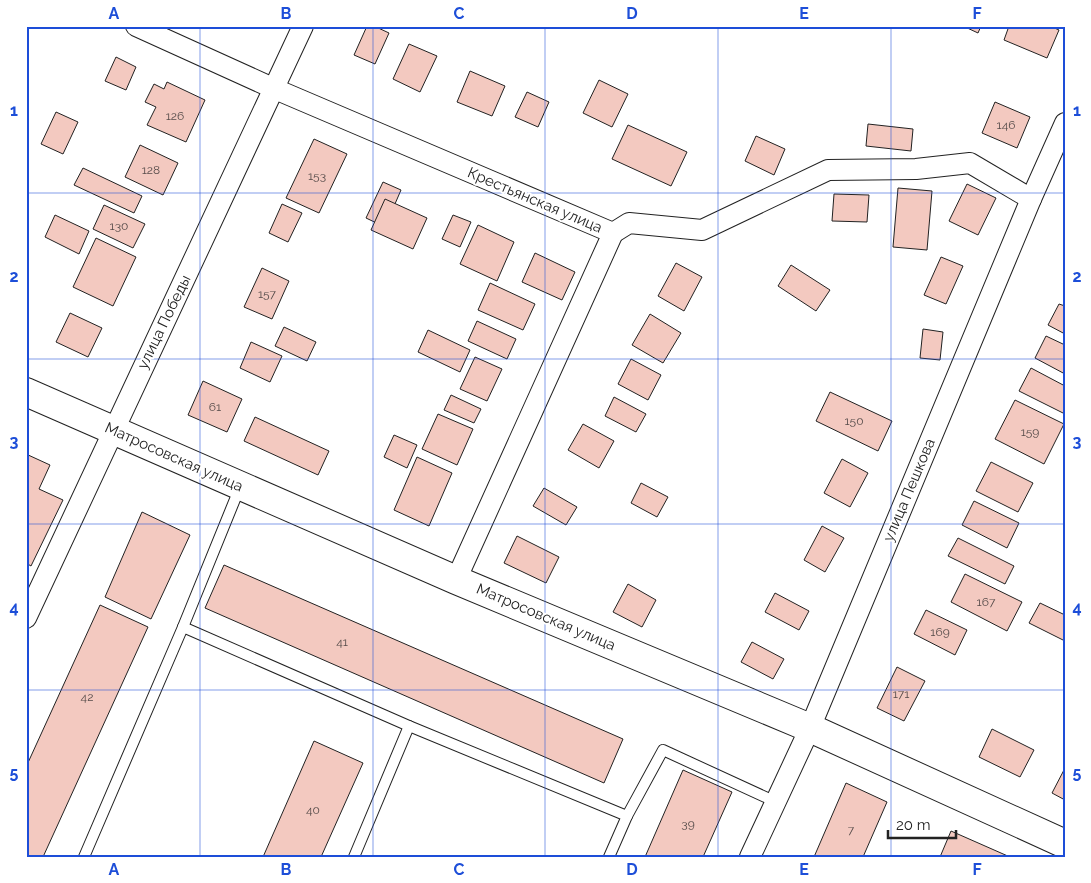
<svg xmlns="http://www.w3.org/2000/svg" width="1091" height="883" font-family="Raleway,sans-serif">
<rect width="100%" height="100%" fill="#fff"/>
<!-- building -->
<g fill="#f3c9c0" stroke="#222">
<path d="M367,26h7l15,7 -14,31 -21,-9z"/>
<path d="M963,26h18l-3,7z"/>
<path d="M1009,26h41l9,4 -12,28 -43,-18z"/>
<path d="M409,44l28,12 -17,36 -27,-13z"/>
<path d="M116,57l20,10 -10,23 -21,-9z"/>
<path d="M470,71l35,15 -13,30 -35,-14z"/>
<path d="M599,80l29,14 -16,33 -29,-14z"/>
<path d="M167,82l38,18 -19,42 -39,-17 9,-18 -11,-5 9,-18 10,5z"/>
<path d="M527,92l22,10 -11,25 -23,-10z"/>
<path d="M995,102l35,15 -13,31 -35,-15z"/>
<path d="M56,112l22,10 -15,32 -22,-10z"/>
<path d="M868,124l45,5 -2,22 -45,-5z"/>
<path d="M628,125l59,27 -16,34 -59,-27z"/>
<path d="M756,136l29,13 -11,26 -29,-14z"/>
<path d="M314,139l33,15 -28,59 -33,-15z"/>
<path d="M140,145l38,18 -15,32 -38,-18z"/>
<path d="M83,168l59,28 -8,17 -60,-28z"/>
<path d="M383,182l18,8 -16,37 -19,-9z"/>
<path d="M967,184l29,14 -18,37 -29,-14z"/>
<path d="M898,188l34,3 -5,59 -34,-3z"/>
<path d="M834,194l35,1 -2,27 -35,-1z"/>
<path d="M385,199l42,19 -14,31 -42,-19z"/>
<path d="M282,204l20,9 -14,29 -19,-9z"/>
<path d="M104,205l41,19 -12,24 -40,-19z"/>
<path d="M55,215l34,16 -10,23 -34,-17z"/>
<path d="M453,215l18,7 -11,25 -18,-8z"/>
<path d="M478,225l36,17 -17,39 -37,-17z"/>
<path d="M96,238l40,19 -23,49 -40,-19z"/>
<path d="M535,253l40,19 -13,28 -40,-18z"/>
<path d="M941,257l22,9 -17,38 -22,-9z"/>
<path d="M676,263l26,14 -18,34 -26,-15z"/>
<path d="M791,265l39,25 -14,21 -38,-25z"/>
<path d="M262,268l27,13 -17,38 -28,-12z"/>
<path d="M490,283l45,21 -12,26 -45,-20z"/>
<path d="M1059,304l6,2v28l-17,-9z"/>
<path d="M70,313l32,15 -14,29 -32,-15z"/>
<path d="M650,314l31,19 -18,30 -31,-18z"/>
<path d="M477,321l39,18 -9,20 -39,-18z"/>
<path d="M284,327l32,15 -9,19 -32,-15z"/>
<path d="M923,329l20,3 -3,28 -20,-2z"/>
<path d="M428,330l42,20 -10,22 -42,-20z"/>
<path d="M1046,336l19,9v29l-30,-16z"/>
<path d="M251,342l31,14 -12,26 -30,-14z"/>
<path d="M475,357l27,12 -15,32 -27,-12z"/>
<path d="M631,359l30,16 -13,25 -30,-16z"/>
<path d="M1031,368l34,18v28l-46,-23z"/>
<path d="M203,381l39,18 -15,33 -39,-17z"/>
<path d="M830,392l62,29 -14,30 -62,-30z"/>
<path d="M451,395l30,14 -7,14 -30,-13z"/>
<path d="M614,397l32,17 -10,18 -31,-16z"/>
<path d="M1015,400l49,24 -20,40 -49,-25z"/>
<path d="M438,414l35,15 -16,36 -35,-16z"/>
<path d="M255,417l74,34 -11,24 -74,-34z"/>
<path d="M583,424l31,17 -15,27 -31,-18z"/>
<path d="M394,435l23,10 -10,23 -23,-11z"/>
<path d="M26,454l24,11 -11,24 24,11 -32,66 -5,-3z"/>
<path d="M417,457l35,16 -23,53 -35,-16z"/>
<path d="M842,459l26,14 -18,34 -26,-14z"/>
<path d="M991,462l42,21 -15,29 -42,-21z"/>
<path d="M641,483l27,14 -11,20 -26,-14z"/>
<path d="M544,488l33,19 -11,18 -33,-19z"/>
<path d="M974,501l45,22 -12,25 -45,-23z"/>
<path d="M142,512l48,23 -39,84 -46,-22z"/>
<path d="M822,526l22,12 -19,34 -21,-12z"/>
<path d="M517,536l42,21 -13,26 -42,-20z"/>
<path d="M958,538l56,28 -9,18 -57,-28z"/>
<path d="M224,565l399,174 -19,44 -399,-175z"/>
<path d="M965,574l57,28 -15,29 -56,-29z"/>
<path d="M628,584l28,16 -14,27 -29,-15z"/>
<path d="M775,593l34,18 -10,19 -34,-18z"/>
<path d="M1040,603l25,12v26l-36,-18z"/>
<path d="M100,605l48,22 -105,230h-17v-90z"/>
<path d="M926,610l41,20 -12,25 -41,-21z"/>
<path d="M752,642l32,17 -11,20 -32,-17z"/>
<path d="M897,667l28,14 -21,40 -27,-13z"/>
<path d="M992,729l42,21 -14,27 -41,-20z"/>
<path d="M314,741l49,22 -42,94h-58z"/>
<path d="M1065,768v32l-13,-7z"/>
<path d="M683,770l49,22 -29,65h-58z"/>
<path d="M846,783l41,19 -24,55h-49z"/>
<path d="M951,831l59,26h-70z"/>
</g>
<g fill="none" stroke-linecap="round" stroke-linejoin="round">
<defs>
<g id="service">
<path d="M183,627l57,-140"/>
<path d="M627,816l36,-66 113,52"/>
<path d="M84,857l99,-230 226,99 218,90 -18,41"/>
<path d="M354,857l55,-131"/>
</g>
<g id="minor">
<path d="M136,26l139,63 338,144 -157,347"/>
<path d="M613,233l16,-10 73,7 126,-60 88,-1 54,-6 61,36"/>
<path d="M26,618l277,-592"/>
<path d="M750,857l60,-129 221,-529 34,-76"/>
</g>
<path id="trunk" d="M26,392l430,188 354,148 255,116"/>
</defs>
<!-- service casing -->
<use href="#service" stroke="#222" stroke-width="12"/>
<!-- minor casing -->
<use href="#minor" stroke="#222" stroke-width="22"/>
<!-- trunk casing -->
<use href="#trunk" stroke="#222" stroke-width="30"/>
<!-- service -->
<use href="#service" stroke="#fff" stroke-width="10"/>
<!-- minor -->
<use href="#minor" stroke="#fff" stroke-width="20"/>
<!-- trunk -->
<use href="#trunk" stroke="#fff" stroke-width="28"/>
</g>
<!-- grid -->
<path fill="none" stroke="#1d4ed8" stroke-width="1" stroke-opacity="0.55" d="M200,26v831M373,26v831M545,26v831M718,26v831M891,26v831M26,193h1039M26,359h1039M26,524h1039M26,690h1039"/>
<g text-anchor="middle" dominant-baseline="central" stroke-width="4" stroke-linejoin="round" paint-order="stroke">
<!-- number labels -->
<g font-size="12" fill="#564c4a">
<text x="175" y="116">126</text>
<text x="1006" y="125">146</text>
<text x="151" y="170">128</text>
<text x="317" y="176">153</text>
<text x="119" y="226">130</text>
<text x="267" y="294">157</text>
<text x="215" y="407">61</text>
<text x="854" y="421">150</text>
<text x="1030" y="432">159</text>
<text x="986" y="602">167</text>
<text x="940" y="632">169</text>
<text x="342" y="642">41</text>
<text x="901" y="694">171</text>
<text x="87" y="697">42</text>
<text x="313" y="810">40</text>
<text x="688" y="824">39</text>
<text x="851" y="830">7</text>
</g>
<!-- street labels -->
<g font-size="15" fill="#222" stroke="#fff">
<text transform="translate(535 200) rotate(23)">Крестьянская улица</text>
<text transform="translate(164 322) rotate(-64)">улица Победы</text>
<text transform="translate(174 457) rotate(24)">Матросовская улица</text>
<text transform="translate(909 490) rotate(-67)">улица Пешкова</text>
<text transform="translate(546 617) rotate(23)">Матросовская улица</text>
</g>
</g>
<!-- border -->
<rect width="1091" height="883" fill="none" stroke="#ffffff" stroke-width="55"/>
<!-- scale -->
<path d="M888 830v8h68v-8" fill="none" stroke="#222222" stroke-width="2.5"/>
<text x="896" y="830" font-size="15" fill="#222222" stroke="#ffffff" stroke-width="4" paint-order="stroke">20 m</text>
<rect x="28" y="28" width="1036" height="828" fill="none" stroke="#1d4ed8" stroke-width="2"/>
<g font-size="16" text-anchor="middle" font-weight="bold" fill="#1d4ed8">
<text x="114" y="19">A</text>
<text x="286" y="19">B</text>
<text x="459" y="19">C</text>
<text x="632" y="19">D</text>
<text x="804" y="19">E</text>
<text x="977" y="19">F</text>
<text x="14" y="116">1</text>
<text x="1077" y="116">1</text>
<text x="14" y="282">2</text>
<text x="1077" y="282">2</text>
<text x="14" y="447">3</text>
<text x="1077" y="447">3</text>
<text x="14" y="613">4</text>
<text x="1077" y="613">4</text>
<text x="14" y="778">5</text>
<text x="1077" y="778">5</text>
<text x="114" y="875">A</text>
<text x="286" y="875">B</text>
<text x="459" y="875">C</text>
<text x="632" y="875">D</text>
<text x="804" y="875">E</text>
<text x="977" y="875">F</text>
</g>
</svg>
